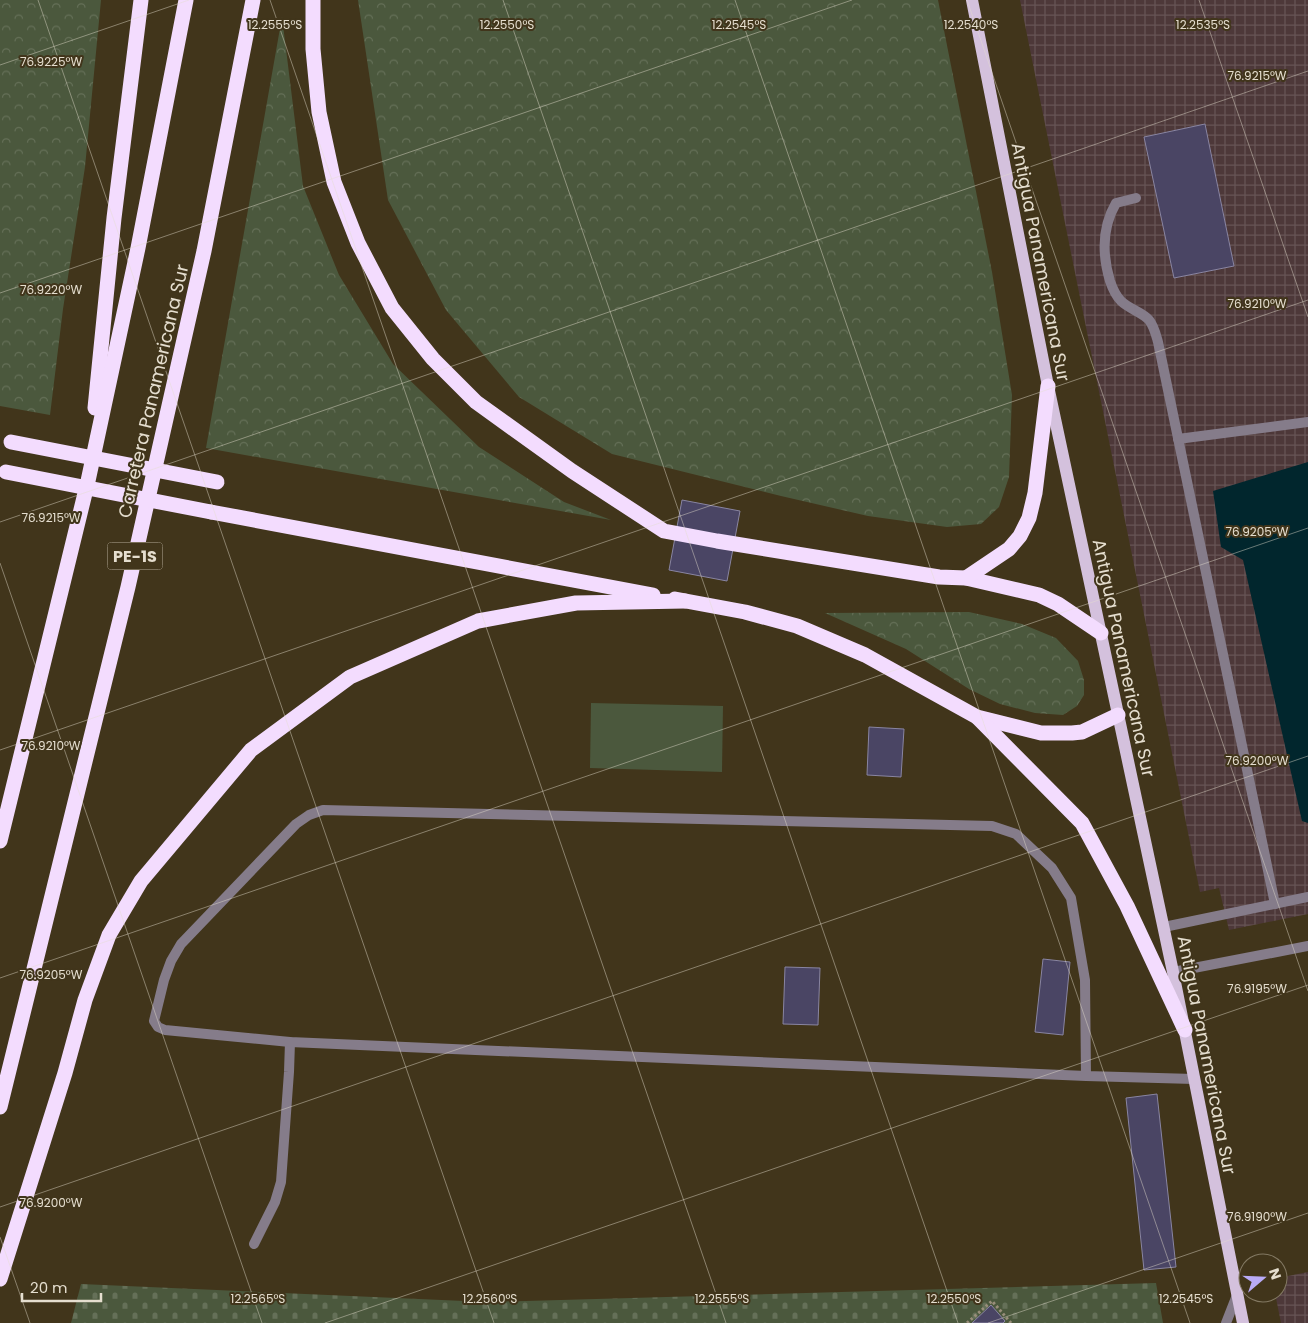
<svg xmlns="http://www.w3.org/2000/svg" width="1308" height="1323" font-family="Poppins,sans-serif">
<defs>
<pattern id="industrial-grid" width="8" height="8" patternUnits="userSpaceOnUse" patternTransform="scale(1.25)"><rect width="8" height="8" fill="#4d3839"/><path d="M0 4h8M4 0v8" fill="none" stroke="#665455"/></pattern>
<pattern id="cemetery-stones" width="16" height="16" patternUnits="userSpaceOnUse" patternTransform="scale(1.25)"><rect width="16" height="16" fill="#4b583d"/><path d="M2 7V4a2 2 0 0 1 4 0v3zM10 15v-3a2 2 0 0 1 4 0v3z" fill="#657058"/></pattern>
<pattern id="park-crowns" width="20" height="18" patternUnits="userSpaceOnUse" patternTransform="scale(1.25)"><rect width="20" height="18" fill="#4b583d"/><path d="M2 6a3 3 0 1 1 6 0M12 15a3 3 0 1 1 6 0" fill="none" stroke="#657058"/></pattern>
</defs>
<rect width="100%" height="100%" fill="#41351b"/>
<!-- industrial -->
<g fill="url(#industrial-grid)">
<path d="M1020,0h288v914l-79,16 -10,-42 -19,4z"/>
<path d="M1308,1272v51h-27l-6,-30h3v-15z"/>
</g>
<!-- grass -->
<path fill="#4b583d" d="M591,703l132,3 -1,66 -132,-4z"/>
<!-- cemetery -->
<path fill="url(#cemetery-stones)" d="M1156,1283l7,40h-1092l10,-39 406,18z"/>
<!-- park -->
<g fill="url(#park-crowns)">
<path d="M0,0h101l-16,167 -22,142 -13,106 -50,-9z"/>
<path d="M358,0h580l54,272 20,123 -3,82 -10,30 -18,17 -34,3 -79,-11 -87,-20 -169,-42 -93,-57 -73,-87 -58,-110z"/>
<path d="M282,17l21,169 36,89 54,89 86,83 85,55 47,18 -405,-72z"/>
<path d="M969,612l53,12 34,14 22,23 6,19v15l-7,11 -14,9 -28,-2 -35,-9 -31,-15 -63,-40 -81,-36z"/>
</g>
<!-- water -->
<path fill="#01262d" d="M1308,462v361l-6,-2 -59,-261 -22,-13 -8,-56z"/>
<!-- building -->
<g fill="#4a4564" stroke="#8985a2">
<path d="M1205,124l29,142 -60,12 -30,-141z"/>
<path d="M682,500l58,11 -13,70 -58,-11z"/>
<path d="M869,727l35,2 -3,48 -34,-2z"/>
<path d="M1043,959l27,3 -7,73 -28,-3z"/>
<path d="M785,967l35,1 -2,57 -35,-1z"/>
<path d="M1157,1094l19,173 -32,3 -18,-172z"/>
<path d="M991,1305l14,16 -2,2h-31z"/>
</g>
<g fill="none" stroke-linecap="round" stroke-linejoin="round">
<!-- path -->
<path stroke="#988e7a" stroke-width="3" stroke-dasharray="2.5 2.5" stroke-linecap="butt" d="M967,1323l25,-22 19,22"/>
<!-- service -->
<g stroke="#857c8a" stroke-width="10">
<path d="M1136,198l-20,5c-14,24 -14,51 -6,78 2,6 6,15 11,20 8,8 21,11 28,19 5,6 7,15 9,22l117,562"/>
<path d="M1178,439l130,-17"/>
<path d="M1164,927l144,-30"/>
<path d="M1173,972l135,-26"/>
<path d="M254,1244l21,-42 6,-20 8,-110 1,-30"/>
<path d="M1226,1323l11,-28"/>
</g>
<!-- minor -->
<path stroke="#857c8a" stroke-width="10" d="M1086,1076l-1,-96 -14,-82 -19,-30 -36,-34 -24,-8 -669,-16 -14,5 -13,9 -115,120 -10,17 -7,19 -10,41 4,6 7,3 125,12 796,34 108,3"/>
<!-- primary -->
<path stroke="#d4c1dd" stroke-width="12" d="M972,0l76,386 125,586 70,351"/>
<!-- motorway -->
<g stroke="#f3dcfe" stroke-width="15">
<path d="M313,0v49l6,63 15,70 24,61 34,65 41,51 43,43 96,69 92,60 53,10 222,36 27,1 73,17 19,9 43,29"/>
<path d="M95,408l19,-190 27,-218"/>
<path d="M211,512l442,83"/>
<path d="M966,578l43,-29 11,-13 9,-18 6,-25 13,-107"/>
<path d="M675,599l70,13 52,14 68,29 112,62 64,16h31l10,-1 36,-17"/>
<path d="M978,718l104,105 45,83 58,124"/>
<path d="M0,841l88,-360 50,-233 48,-248"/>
<path d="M0,1107l128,-520 76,-336 49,-251"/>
<path d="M0,1279l65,-206 20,-73 24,-65 32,-54 110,-131 99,-73 128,-56 98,-18 109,-2"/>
</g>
<!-- motorway-bridge -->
<g stroke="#f3dcfe" stroke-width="15">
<path d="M11,442l206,40"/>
<path d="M6,472l205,40"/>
</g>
</g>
<!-- ticks -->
<path fill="none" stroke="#e5decf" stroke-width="1" stroke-opacity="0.45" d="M38,0l456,1323M270,0l456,1323M503,0l455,1323M735,0l455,1323M967,0l341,991M1199,0l109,317M0,65l189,-65M0,293l852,-293M0,522l1308,-451M0,563l262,760M0,750l1308,-450M0,978l1308,-450M0,1207l1308,-451M0,1237l30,86M325,1323l983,-338M988,1323l320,-110"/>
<g text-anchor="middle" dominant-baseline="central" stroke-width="4" stroke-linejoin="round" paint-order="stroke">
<!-- shield labels -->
<rect fill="#41351b" stroke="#b4ab99" stroke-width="1" x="107.5" y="542.5" width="55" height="27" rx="4"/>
<g font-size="16" font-weight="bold" fill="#e5decf">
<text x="135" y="556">PE-1S</text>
</g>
<!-- street labels -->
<g font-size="18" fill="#e5decf" stroke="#41351b">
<text transform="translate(1041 262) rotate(79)">Antigua Panamericana Sur</text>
<text transform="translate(153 391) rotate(-77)">Carretera Panamericana Sur</text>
<text transform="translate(1124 658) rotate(78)">Antigua Panamericana Sur</text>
<text transform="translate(1207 1055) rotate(79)">Antigua Panamericana Sur</text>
</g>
</g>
<g font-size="12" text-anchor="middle" fill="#e5decf" stroke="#41351b" stroke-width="4" stroke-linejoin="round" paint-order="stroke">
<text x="275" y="29">12.2555°S</text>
<text x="507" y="29">12.2550°S</text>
<text x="739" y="29">12.2545°S</text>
<text x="971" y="29">12.2540°S</text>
<text x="1203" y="29">12.2535°S</text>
<text x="51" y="66">76.9225°W</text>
<text x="1257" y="80">76.9215°W</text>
<text x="51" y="294">76.9220°W</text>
<text x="1257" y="308">76.9210°W</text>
<text x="51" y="522">76.9215°W</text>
<text x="1257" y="536">76.9205°W</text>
<text x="51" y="750">76.9210°W</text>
<text x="1257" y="765">76.9200°W</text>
<text x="51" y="979">76.9205°W</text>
<text x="1257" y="993">76.9195°W</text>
<text x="51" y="1207">76.9200°W</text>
<text x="1257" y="1221">76.9190°W</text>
<text x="258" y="1303">12.2565°S</text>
<text x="490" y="1303">12.2560°S</text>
<text x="722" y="1303">12.2555°S</text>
<text x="954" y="1303">12.2550°S</text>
<text x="1186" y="1303">12.2545°S</text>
</g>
<!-- north arrow -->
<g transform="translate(1263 1278) rotate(71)"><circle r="24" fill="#41351b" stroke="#837963"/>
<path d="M0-4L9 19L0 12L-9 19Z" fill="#b9abf7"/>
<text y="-8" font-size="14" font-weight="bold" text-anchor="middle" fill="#e5decf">N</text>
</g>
<!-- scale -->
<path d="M22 1293v8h79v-8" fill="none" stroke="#e5decf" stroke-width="2.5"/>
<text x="30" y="1293" font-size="15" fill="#e5decf" stroke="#41351b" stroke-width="4" paint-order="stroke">20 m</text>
</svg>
